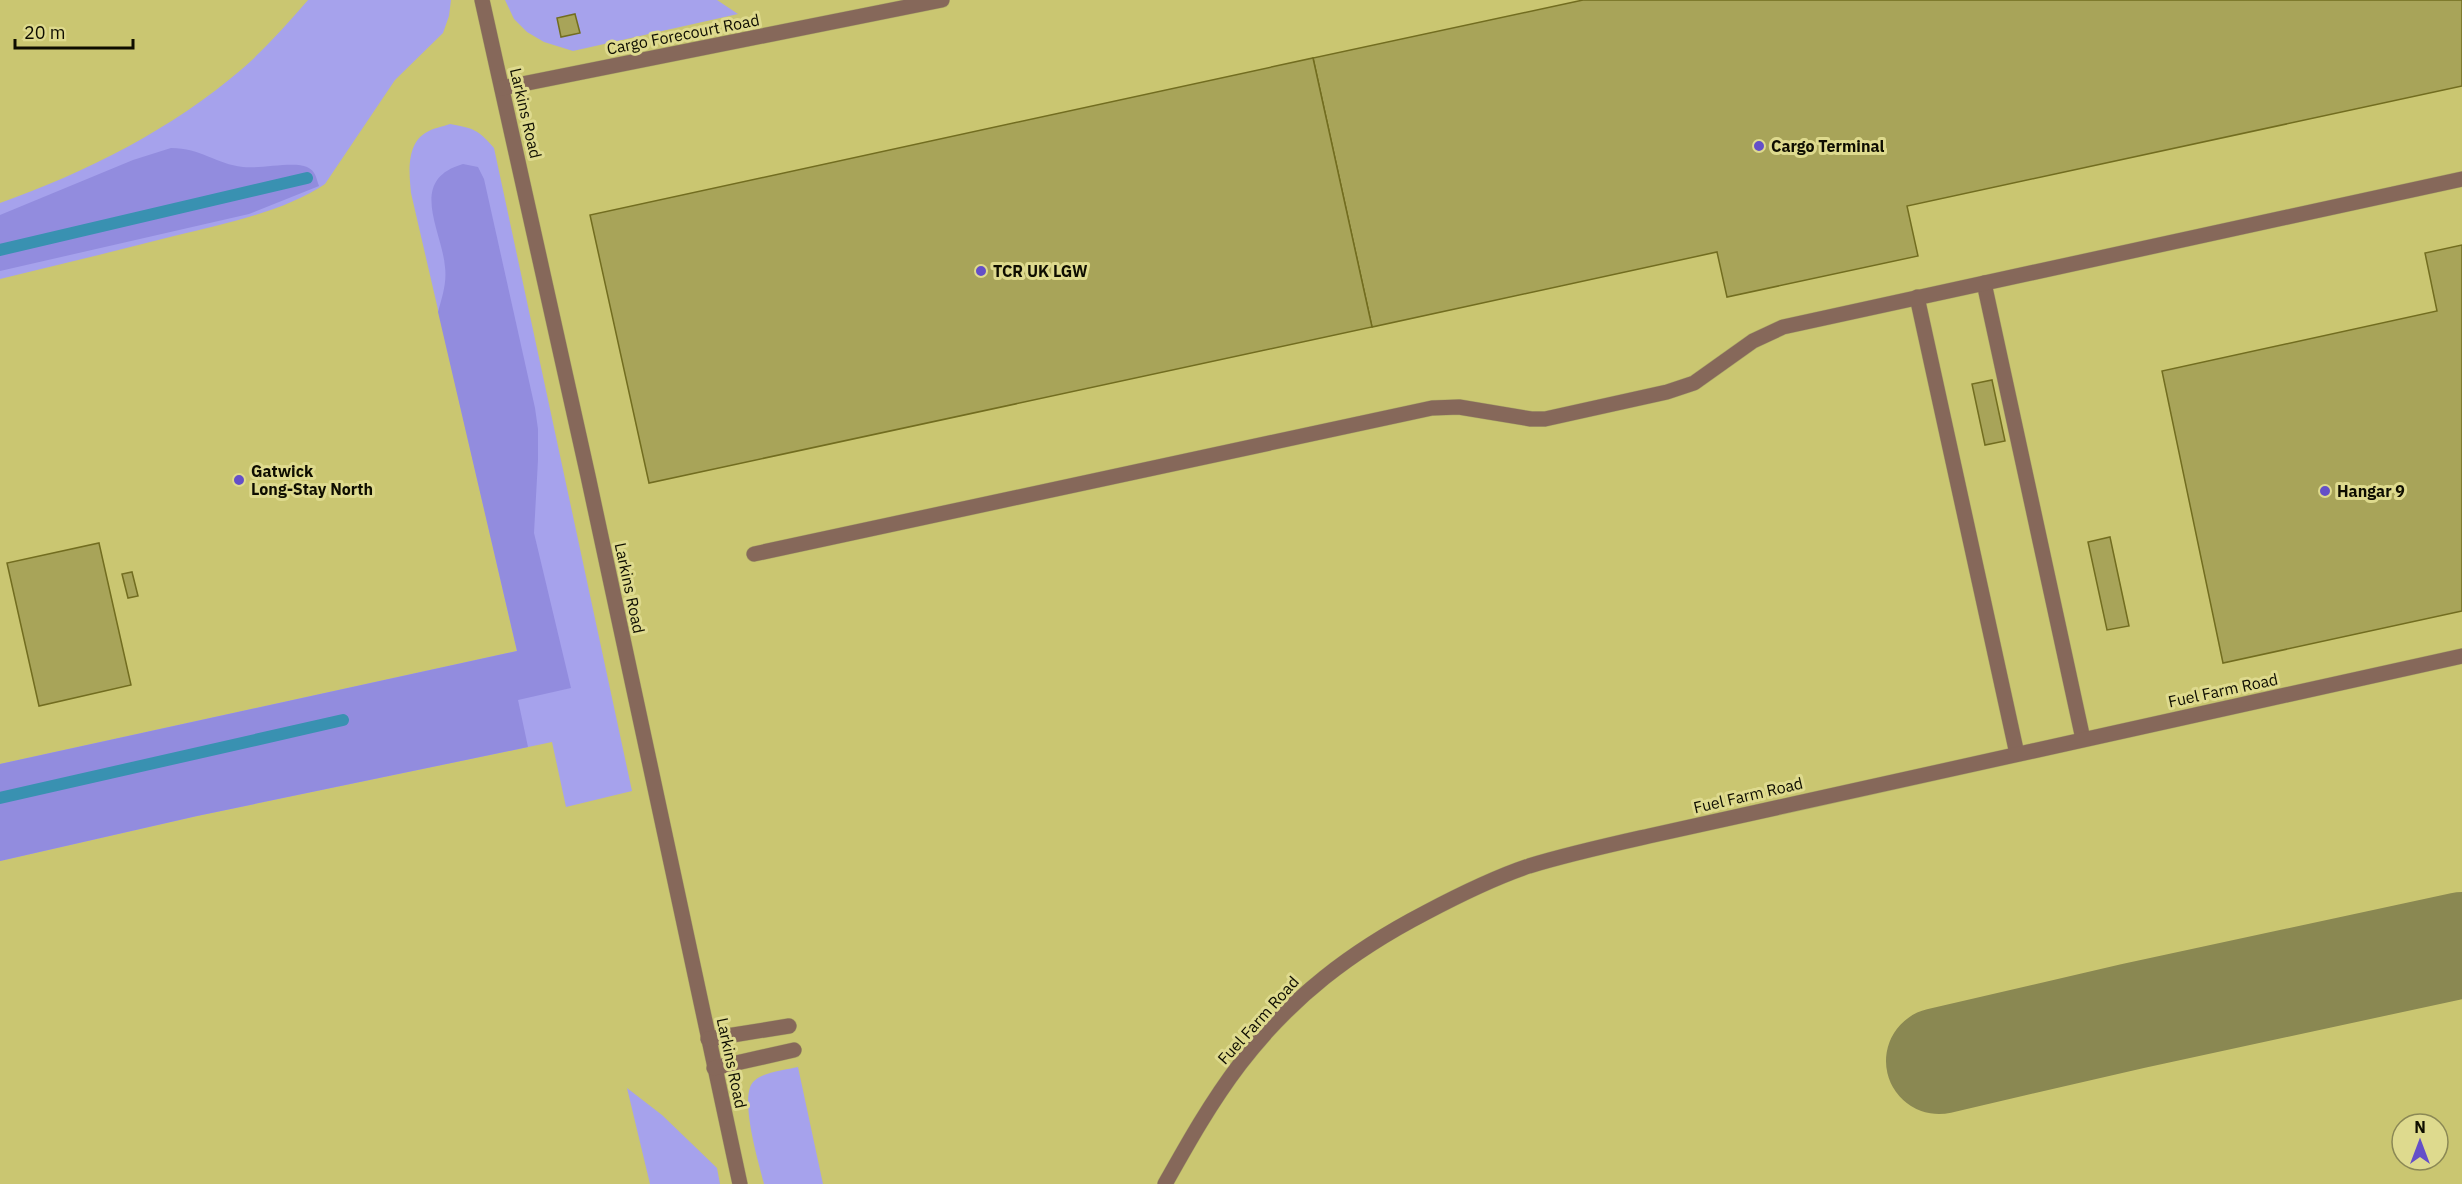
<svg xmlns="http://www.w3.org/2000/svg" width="2462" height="1184" font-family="'IBM Plex Sans',sans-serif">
<rect width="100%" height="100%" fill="#d1cd81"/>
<!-- built -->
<path fill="#cac671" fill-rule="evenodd" d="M0,0h2462v1184h-2462zM2402,1124h36v36h-36z"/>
<!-- green -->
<g fill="#a6a2ec">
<path d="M308,0h143l-2,16 -6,17 -48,47 -70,104c-39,27 -105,41 -151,52 -58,15 -116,29 -174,43v-76c87,-31 172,-74 242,-134 24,-21 45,-45 66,-69z"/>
<path d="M505,0h212l21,14 -165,37 -29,-9 -17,-10 -13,-13z"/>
<path d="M450,124c23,4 29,6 44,24l138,643 -66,16 -14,-65 -355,74 -197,45v-97l517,-113 -106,-458c-2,-20 -5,-50 16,-61 6,-4 15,-5 23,-8z"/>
<path d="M798,1067l25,117h-59c-5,-20 -25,-86 -11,-102 9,-10 32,-12 45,-15z"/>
<path d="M627,1088l35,27 55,53 3,16h-70z"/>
</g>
<!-- forest -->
<g fill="#928cde">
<path d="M171,148c30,0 45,16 72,19 17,2 51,-6 64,0 9,4 9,11 12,19l-70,28 -249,57v-56l133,-55z"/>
<path d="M463,164l15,3 6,12 51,229 3,21v31l-4,73 37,155 -53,12 10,47 -331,69 -197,45v-97l517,-113 -79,-339c4,-15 9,-29 7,-45 -3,-37 -38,-87 18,-103z"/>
</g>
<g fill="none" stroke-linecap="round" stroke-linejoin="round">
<!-- stream -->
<g stroke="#3991b1" stroke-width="12">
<path d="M0,250l307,-72"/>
<path d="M0,798l343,-78"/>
</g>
<!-- taxiway -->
<path stroke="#8a8852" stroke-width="106" d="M1939,1061l194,-45 329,-71"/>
</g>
<!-- building -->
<g fill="#a8a459" stroke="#726d20" stroke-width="1.5">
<path d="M1583,0h879v86l-555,120 11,50 -191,41 -10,-45 -345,75 -59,-269z"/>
<path d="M575,14l5,19 -19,4 -4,-19z"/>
<path d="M1313,58l59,269 -723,156 -59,-268z"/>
<path d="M2462,245v366l-239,52 -61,-292 275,-60 -12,-58z"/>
<path d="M1992,380l13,61 -20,4 -13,-61z"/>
<path d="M2110,537l19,89 -22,4 -19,-88z"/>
<path d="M99,543l32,142 -92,21 -32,-143z"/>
<path d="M132,572l6,24 -10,2 -6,-24z"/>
</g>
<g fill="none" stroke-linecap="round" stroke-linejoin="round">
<defs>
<g id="minor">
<path d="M482,0l106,476 152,708"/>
<path d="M502,88l440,-88"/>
<path d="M1984,283l99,456"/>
<path d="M1917,297l100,457"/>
<path d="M754,554l678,-146 27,-1 72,12h14l122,-27 27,-9 59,-42 30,-14 679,-148"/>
<path d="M708,1039l81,-13"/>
<path d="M714,1068l80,-18"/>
<path d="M1165,1184c23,-41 46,-82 75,-120 51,-67 112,-113 185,-151 34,-18 68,-35 104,-47 39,-12 80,-21 120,-30l813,-180"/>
</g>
</defs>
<!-- minor casing -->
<use href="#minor" stroke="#aeaa6a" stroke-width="16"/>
<!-- minor -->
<use href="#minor" stroke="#86685a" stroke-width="15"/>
</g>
<!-- markers -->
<g fill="#644fc8" stroke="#deda8e" stroke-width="2">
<circle cx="1759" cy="146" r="6"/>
<circle cx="981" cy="271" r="6"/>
<circle cx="239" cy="480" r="6"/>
<circle cx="2325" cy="491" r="6"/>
</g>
<g text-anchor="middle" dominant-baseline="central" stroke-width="6" stroke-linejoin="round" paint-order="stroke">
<!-- street labels -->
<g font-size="16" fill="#0e0d00" stroke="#deda8e">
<text transform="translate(683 34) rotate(-11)">Cargo Forecourt Road</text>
<text transform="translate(526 113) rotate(77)">Larkins Road</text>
<text transform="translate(630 588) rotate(78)">Larkins Road</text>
<text transform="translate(2223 690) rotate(-12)">Fuel Farm Road</text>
<text transform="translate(1748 795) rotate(-13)">Fuel Farm Road</text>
<text transform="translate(1258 1020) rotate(-48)">Fuel Farm Road</text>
<text transform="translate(732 1063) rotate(78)">Larkins Road</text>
</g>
<!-- poi labels -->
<g font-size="16" font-weight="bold" fill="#0e0d00" stroke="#deda8e" text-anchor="start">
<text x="1771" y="146">Cargo Terminal</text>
<text x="993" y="271">TCR UK LGW</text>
<text x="251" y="471">Gatwick<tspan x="251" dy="18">Long-Stay North</tspan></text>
<text x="2337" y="491">Hangar 9</text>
</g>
</g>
<!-- north arrow -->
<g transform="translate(2420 1142)"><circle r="28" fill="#deda8e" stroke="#8b8855" stroke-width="1.5"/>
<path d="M0-4.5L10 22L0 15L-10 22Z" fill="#644fc8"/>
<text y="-9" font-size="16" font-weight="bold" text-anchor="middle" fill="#0e0d00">N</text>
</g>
<!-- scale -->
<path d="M15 39v9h118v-9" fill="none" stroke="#0e0d00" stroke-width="3"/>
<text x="24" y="39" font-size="18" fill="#0e0d00" stroke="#deda8e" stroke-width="4.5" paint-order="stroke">20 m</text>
</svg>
